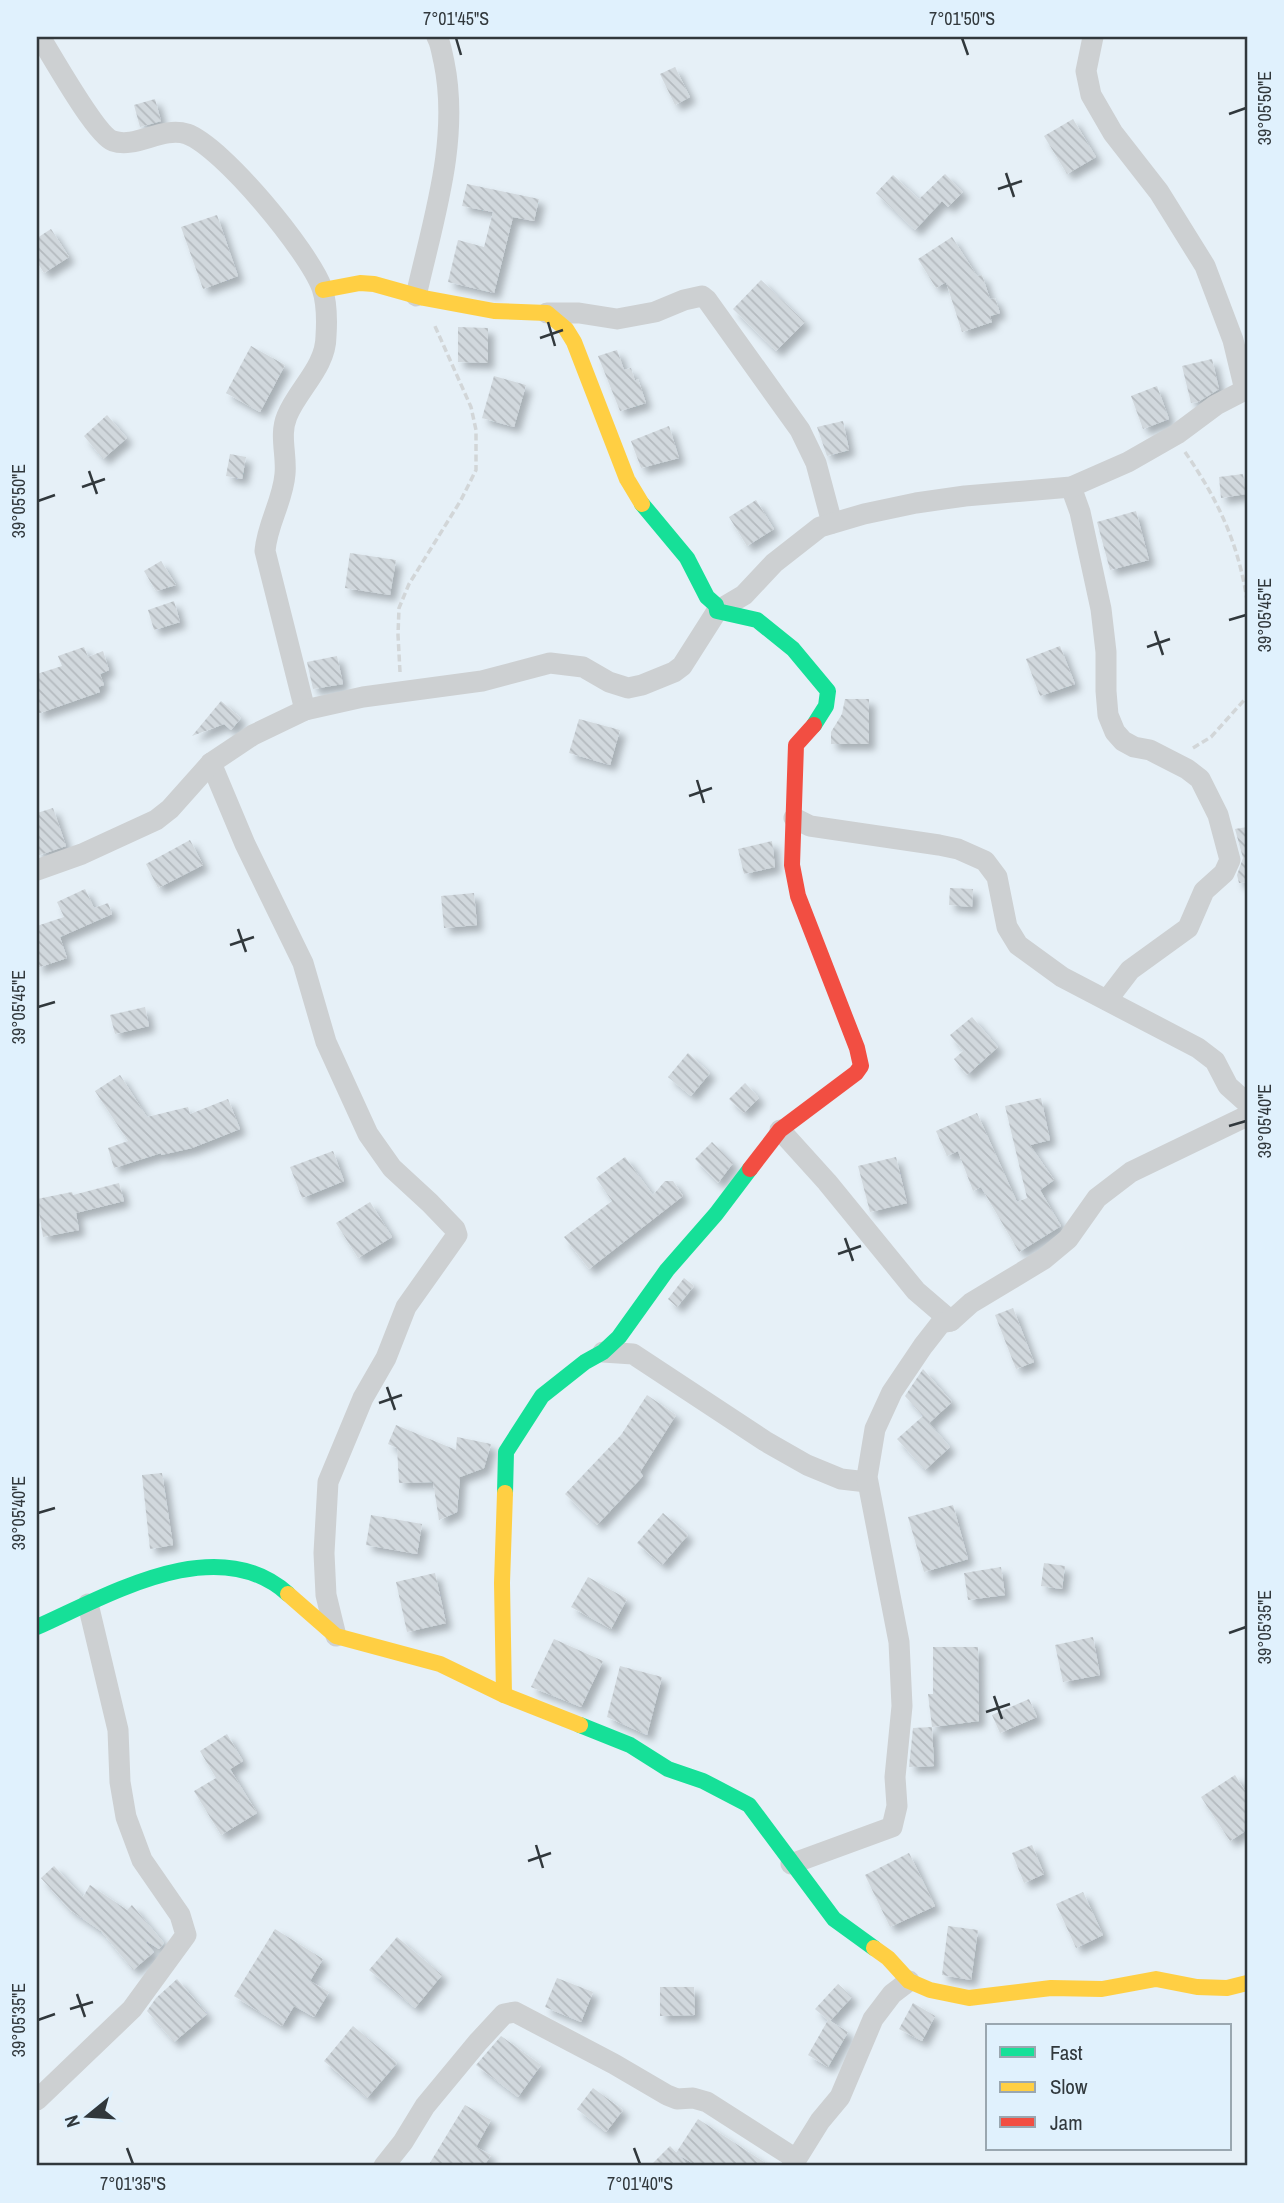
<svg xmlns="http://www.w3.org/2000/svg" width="1284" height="2203" font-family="'Archivo Narrow',sans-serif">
<defs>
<pattern id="building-back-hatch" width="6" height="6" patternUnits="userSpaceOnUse" patternTransform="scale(1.75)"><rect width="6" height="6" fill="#d1d8dd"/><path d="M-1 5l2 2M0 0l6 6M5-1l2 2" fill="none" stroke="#b4babf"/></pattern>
<filter id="shadow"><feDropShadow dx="6" dy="6" stdDeviation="3.5" flood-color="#0004"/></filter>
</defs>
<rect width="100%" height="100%" fill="#e6f0f7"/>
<!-- building -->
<g fill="url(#building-back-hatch)" filter="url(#shadow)">
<path d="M675,67l15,30 -15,8 -15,-31z"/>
<path d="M155,99l6,22 -21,6 -6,-22z"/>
<path d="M1073,119l23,38 -29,17 -23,-38z"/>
<path d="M945,174l18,18 -15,15 -6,-6 -27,29 -39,-37 17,-18 26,24z"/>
<path d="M467,184l72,15 -5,22 -21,-4 -19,76 -46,-11 10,-42 26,7 9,-35 -31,-6z"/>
<path d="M217,215l21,61 -35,13 -22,-62z"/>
<path d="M51,229l18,28 -25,16 -7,-11v-24z"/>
<path d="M952,237l25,39 5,-1 8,24 5,-1 5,15 -10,3 2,6 -30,10 -16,-50 -10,6 -18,-29z"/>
<path d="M761,280l44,42 -29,29 -43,-42z"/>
<path d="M458,327l30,1v35l-30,-1z"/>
<path d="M251,346l34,19 -25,47 -34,-19z"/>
<path d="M617,350l7,20 7,-2 4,13 3,-2 8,24 -26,8 -22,-55z"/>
<path d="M1212,359l7,30 -21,13 -7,1 -9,-37z"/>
<path d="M494,376l32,9 -12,42 -32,-9z"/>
<path d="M1157,386l12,33 -26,10 -12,-33z"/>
<path d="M107,415l20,23 -24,21 -19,-23z"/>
<path d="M843,421l6,29 -22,6 -10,-29z"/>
<path d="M669,426l10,32 -38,10 -10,-27z"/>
<path d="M230,454l16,3 -4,22 -16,-3z"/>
<path d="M1243,474l3,20 -25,4 -2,-21z"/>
<path d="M756,500l18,29 -27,17 -18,-29z"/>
<path d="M1136,511l13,49 -39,10 -13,-48z"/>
<path d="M350,553l46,7 -6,35 -45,-7z"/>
<path d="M161,561l15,24 -20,6 -12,-20z"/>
<path d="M174,601l6,21 -26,8 -6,-20z"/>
<path d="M1060,646l15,38 -35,12 -14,-37z"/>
<path d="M84,647l4,10 15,-6 6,19 -9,4 4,11 -6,2 2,5 -63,22v-40l25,-8 -4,-10z"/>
<path d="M337,656l6,28 -30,5 -6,-27z"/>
<path d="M845,699h24v45h-38v-12l11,-18z"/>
<path d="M221,701l20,17 -10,12 -7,-6 -32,12z"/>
<path d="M579,719l41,11 -10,35 -41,-12z"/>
<path d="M53,808l13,38 -29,10v-43z"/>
<path d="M1247,827v55l-8,1 -2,-8 6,-17 -8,-29z"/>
<path d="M190,840l13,25 -45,23 -12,-24z"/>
<path d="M772,841l3,26 -31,7 -6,-25z"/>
<path d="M950,888l23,1 -1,18 -23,-2z"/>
<path d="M85,889l9,19 14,-5 4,11 -52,23 7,21 -30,10v-42l27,-9 -7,-15z"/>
<path d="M474,893l3,32 -33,3 -3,-32z"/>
<path d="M145,1007l4,19 -34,8 -5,-19z"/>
<path d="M972,1017l26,30 -31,28 -13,-16 9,-8 -13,-16z"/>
<path d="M688,1053l22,20 -19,23 -23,-19z"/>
<path d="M120,1075l27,42 41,-10 2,7 38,-15 12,30 -48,19 -31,7v-2l-47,15 -6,-20 20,-7 -33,-50z"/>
<path d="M745,1083l14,15 -15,15 -15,-14z"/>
<path d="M1041,1098l9,42 -20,5 24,35 -14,10 21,36 -42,26 -38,-65 -8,4 -15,-40 -11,5 -11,-25 41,-18 40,89 10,-4 -22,-92z"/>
<path d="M712,1142l21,21 -15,20 -23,-24z"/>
<path d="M333,1151l11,30 -42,17 -12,-31z"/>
<path d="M625,1157l28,38 12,-14h8l10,15 -94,73 -25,-32 48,-36 -16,-23z"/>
<path d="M896,1157l11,46 -37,9 -12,-46z"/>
<path d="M119,1183l5,18 -48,12 3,17 -36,7 -6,-38 35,-7 1,3z"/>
<path d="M370,1202l22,35 -34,21 -22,-35z"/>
<path d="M684,1278l10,8 -17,21 -9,-8z"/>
<path d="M1013,1308l21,54 -18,7 -21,-54z"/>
<path d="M923,1369l29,33 -23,21 -24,-27z"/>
<path d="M647,1395l29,20 -36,57 3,4 -46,49 -32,-31 56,-59z"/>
<path d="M923,1416l27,31 -25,23 -28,-31z"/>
<path d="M396,1425l60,25 1,-13 34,7 -7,24 -24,9 -3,35 -18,8 -6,-38 -34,1 -2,-35 -9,-4z"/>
<path d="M162,1473l11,72 -23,4 -8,-74z"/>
<path d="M953,1505l15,54 -44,13 -16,-55z"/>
<path d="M663,1513l25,22 -26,30 -25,-22z"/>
<path d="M371,1515l51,9 -5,30 -51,-9z"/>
<path d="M1044,1563l21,3 -3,23 -21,-3z"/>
<path d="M1001,1567l4,28 -37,5 -4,-27z"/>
<path d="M435,1573l11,50 -39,9 -11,-50z"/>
<path d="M588,1577l39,22 -16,30 -40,-22z"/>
<path d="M1093,1637l7,38 -37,7 -8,-37z"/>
<path d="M554,1639l49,22 -22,46 -50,-20z"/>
<path d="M933,1647h45l1,74 -47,6 -4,-33h5z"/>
<path d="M620,1666l42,11 -15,58 -40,-18z"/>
<path d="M1029,1699l8,18 -37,16 -8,-18z"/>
<path d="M932,1727l2,39 -25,1 4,-39z"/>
<path d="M227,1734l16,27 -13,8 27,44 -36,22 -27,-44 22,-13 -16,-27z"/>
<path d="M1235,1775l12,19v36l-17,11 -29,-44z"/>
<path d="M1032,1845l12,29 -20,9 -12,-30z"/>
<path d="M909,1853l26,53 -45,21 -25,-52z"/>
<path d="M54,1866l29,31 7,-12 37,25 5,-5 32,38 -5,6 -16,-10 11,13 -21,18 -32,-39 -31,-21 -29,-32z"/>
<path d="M1083,1892l20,43 -27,13 -20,-44z"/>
<path d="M948,1926l30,4 -7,50 -29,-5z"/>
<path d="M275,1929l48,30 -13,22 19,11 -15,25 -20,-11 -12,20 -48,-30z"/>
<path d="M397,1937l45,38 -27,33 -46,-38z"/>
<path d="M557,1978l36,14 -12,30 -36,-15z"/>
<path d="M177,1979l30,35 -33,28 -27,-31 9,-13z"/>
<path d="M838,1984l14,13 -22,24 18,11 -20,35 -20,-12 20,-35 -13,-11z"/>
<path d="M660,1987h34l1,28 -35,1z"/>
<path d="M913,2003l22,13 -13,25 -23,-12z"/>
<path d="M353,2026l44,37 -30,35 -43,-37z"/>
<path d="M501,2036l40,29 -23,32 -42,-32z"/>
<path d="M593,2088l30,22 -17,22 -29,-23z"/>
<path d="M465,2105l26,15 -15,27 15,8 -7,11h-56z"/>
<path d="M698,2119l72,47h-73l-21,-13z"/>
<path d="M670,2146l19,20h-39z"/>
</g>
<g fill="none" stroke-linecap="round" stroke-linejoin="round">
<!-- path -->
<g stroke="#d2d6d8" stroke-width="3.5" stroke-dasharray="7 3.5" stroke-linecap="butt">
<path d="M1185,452c33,48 53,90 62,148"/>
<path d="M400,672l-2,-37 1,-27 10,-24 52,-84 15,-30v-40l-5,-23 -37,-83"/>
<path d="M1193,748l18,-11 36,-40"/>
</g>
<!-- street -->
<g stroke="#cdd0d2" stroke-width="21">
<path d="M40,37c12,19 56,98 73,104 23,8 49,-15 74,-7 36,13 122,118 135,154 5,15 5,33 4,48 0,31 -28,53 -39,80 -8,19 0,39 -2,58 -2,27 -18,50 -20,77l40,159"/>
<path d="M1093,37l-7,34 5,24 22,38 46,59 46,74 28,74 12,50"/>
<path d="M416,296c17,-76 44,-156 28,-234 -2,-8 -3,-18 -7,-25"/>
<path d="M547,313h32l38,6 38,-7 29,-12 18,-4 5,4 93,130 16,33 16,60"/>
<path d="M1071,487l9,25 21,97 5,43v39l2,24 7,17 8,9 11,6 16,3 37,19 13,10 18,36 12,45 -6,13 -20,18 -16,37 -58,42 -23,30"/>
<path d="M211,763l34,81 58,119 23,79 42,92 24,34 38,35 25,26 2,6 -51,72 -20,51 -23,40 -35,84 -4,71 2,42 10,41"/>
<path d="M794,818l16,8 129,19 19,4 27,12 12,16 10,50 11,18 44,32 136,71 17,13 13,25 19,17"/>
<path d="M37,870l45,-16 74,-34 14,-11 41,-46 42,-28 52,-25 58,-13 119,-16 68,-18 33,4 26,15 19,6 14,-3 32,-13 8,-6 35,-55 27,-16 30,-32 46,-36 44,-13 52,-11 49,-7 106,-9 57,-25 49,-28 39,-29 31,-16"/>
<path d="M780,1130l47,52 89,109 35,30"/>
<path d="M603,1352l30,2 132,87 42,24 34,14 26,3"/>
<path d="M791,1864l101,-37 5,-21 -2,-29 7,-71 -3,-64 -32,-165 8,-48 17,-37 31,-46 18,-23 10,-2 20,-18 73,-44 24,-20 29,-41 34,-26 116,-56"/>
<path d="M37,2100l95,-91 54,-74 -6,-20 -38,-55 -16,-43 -6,-35 -2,-52 -30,-126"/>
<path d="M384,2166l19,-24 22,-36 53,-64 26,-28 11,-2 99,52 53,31 10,4 16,-1 14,4 89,57"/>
<path d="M792,2166l28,-45 20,-24 33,-78 19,-25 17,-13"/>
</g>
<!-- fast -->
<g stroke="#16e098" stroke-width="16">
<path d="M642,504l45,54 20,39 9,8 1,6 40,9 36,29 35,42 -2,15 -12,19"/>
<path d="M505,1493l1,-41 36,-56 43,-34 18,-10 16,-15 48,-67 49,-56 34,-45"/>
<path d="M37,1627c72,-32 180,-97 251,-33"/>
<path d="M580,1725l50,20 38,24 35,12 46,24 85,114 40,29"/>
</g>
<!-- slow -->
<g stroke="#ffcf43" stroke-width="16">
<path d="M323,290l37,-7 14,1 50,14 70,13 53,2 19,16 8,13 53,137 15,25"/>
<path d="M288,1594l48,42 104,28 64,31 76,30"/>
<path d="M504,1695l-2,-112 3,-90"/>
<path d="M874,1948l14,10 21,23 21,9 39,8 82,-10 51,1 54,-10 41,8 30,1 20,-5"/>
</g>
<!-- jam -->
<path stroke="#f24e42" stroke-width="16" d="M750,1169l30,-39 76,-57 5,-7 -4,-18 -59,-152 -6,-31 4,-120 18,-20"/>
</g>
<!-- ticks -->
<path fill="none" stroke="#31383c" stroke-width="2.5" d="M456,38l5,17M962,38l6,17M1229,114l17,-6M1006,173l8,24M998,189l24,-8M548,322l7,24M540,338l23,-8M89,471l8,23M82,487l23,-8M38,501l17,-6M1229,620l17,-5M1155,631l8,24M1147,647l23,-8M697,780l7,23M689,796l23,-8M238,929l8,23M230,945l24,-8M38,1007l17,-5M1229,1126l17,-5M845,1238l8,23M838,1254l23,-8M387,1387l8,23M379,1403l23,-8M38,1513l17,-5M1229,1633l17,-6M994,1696l8,23M986,1712l24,-8M536,1845l7,23M528,1861l23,-8M77,1994l8,23M70,2009l23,-7M38,2020l17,-6M127,2148l6,16M634,2148l6,16"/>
<!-- border -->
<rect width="1284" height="2203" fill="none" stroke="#e0f1fd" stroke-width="77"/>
<!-- legend -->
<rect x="986" y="2024" width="245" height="126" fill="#e0f1fd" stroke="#9aa7b0" stroke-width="2"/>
<rect x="1000" y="2047" width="35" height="10" fill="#16e098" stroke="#9aa7b0" stroke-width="2"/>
<text x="1050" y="2060" font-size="21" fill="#31383c">Fast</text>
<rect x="1000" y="2082" width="35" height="10" fill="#ffcf43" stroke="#9aa7b0" stroke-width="2"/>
<text x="1050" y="2094" font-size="21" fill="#31383c">Slow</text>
<rect x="1000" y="2117" width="35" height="10" fill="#f24e42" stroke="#9aa7b0" stroke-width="2"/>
<text x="1050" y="2130" font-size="21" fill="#31383c">Jam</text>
<!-- north arrow -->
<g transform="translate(88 2116) rotate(252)" stroke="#e0f1fd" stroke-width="5" paint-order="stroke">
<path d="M0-5L12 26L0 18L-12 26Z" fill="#31383c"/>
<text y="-10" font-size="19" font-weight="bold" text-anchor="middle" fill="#31383c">N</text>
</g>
<rect x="38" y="38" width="1208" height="2126" fill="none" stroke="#31383c" stroke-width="2.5"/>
<g font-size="18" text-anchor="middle" fill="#31383c">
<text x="456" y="25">7°01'45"S</text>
<text x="962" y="25">7°01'50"S</text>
<text transform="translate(1265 108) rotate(-90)" y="6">39°05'50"E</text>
<text transform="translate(19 501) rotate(-90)" y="6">39°05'50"E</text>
<text transform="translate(1265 615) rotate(-90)" y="6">39°05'45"E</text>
<text transform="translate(19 1007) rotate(-90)" y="6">39°05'45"E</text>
<text transform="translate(1265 1121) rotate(-90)" y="6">39°05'40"E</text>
<text transform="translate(19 1513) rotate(-90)" y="6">39°05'40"E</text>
<text transform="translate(1265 1627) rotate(-90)" y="6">39°05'35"E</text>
<text transform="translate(19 2020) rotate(-90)" y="6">39°05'35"E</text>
<text x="133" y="2190">7°01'35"S</text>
<text x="640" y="2190">7°01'40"S</text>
</g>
</svg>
